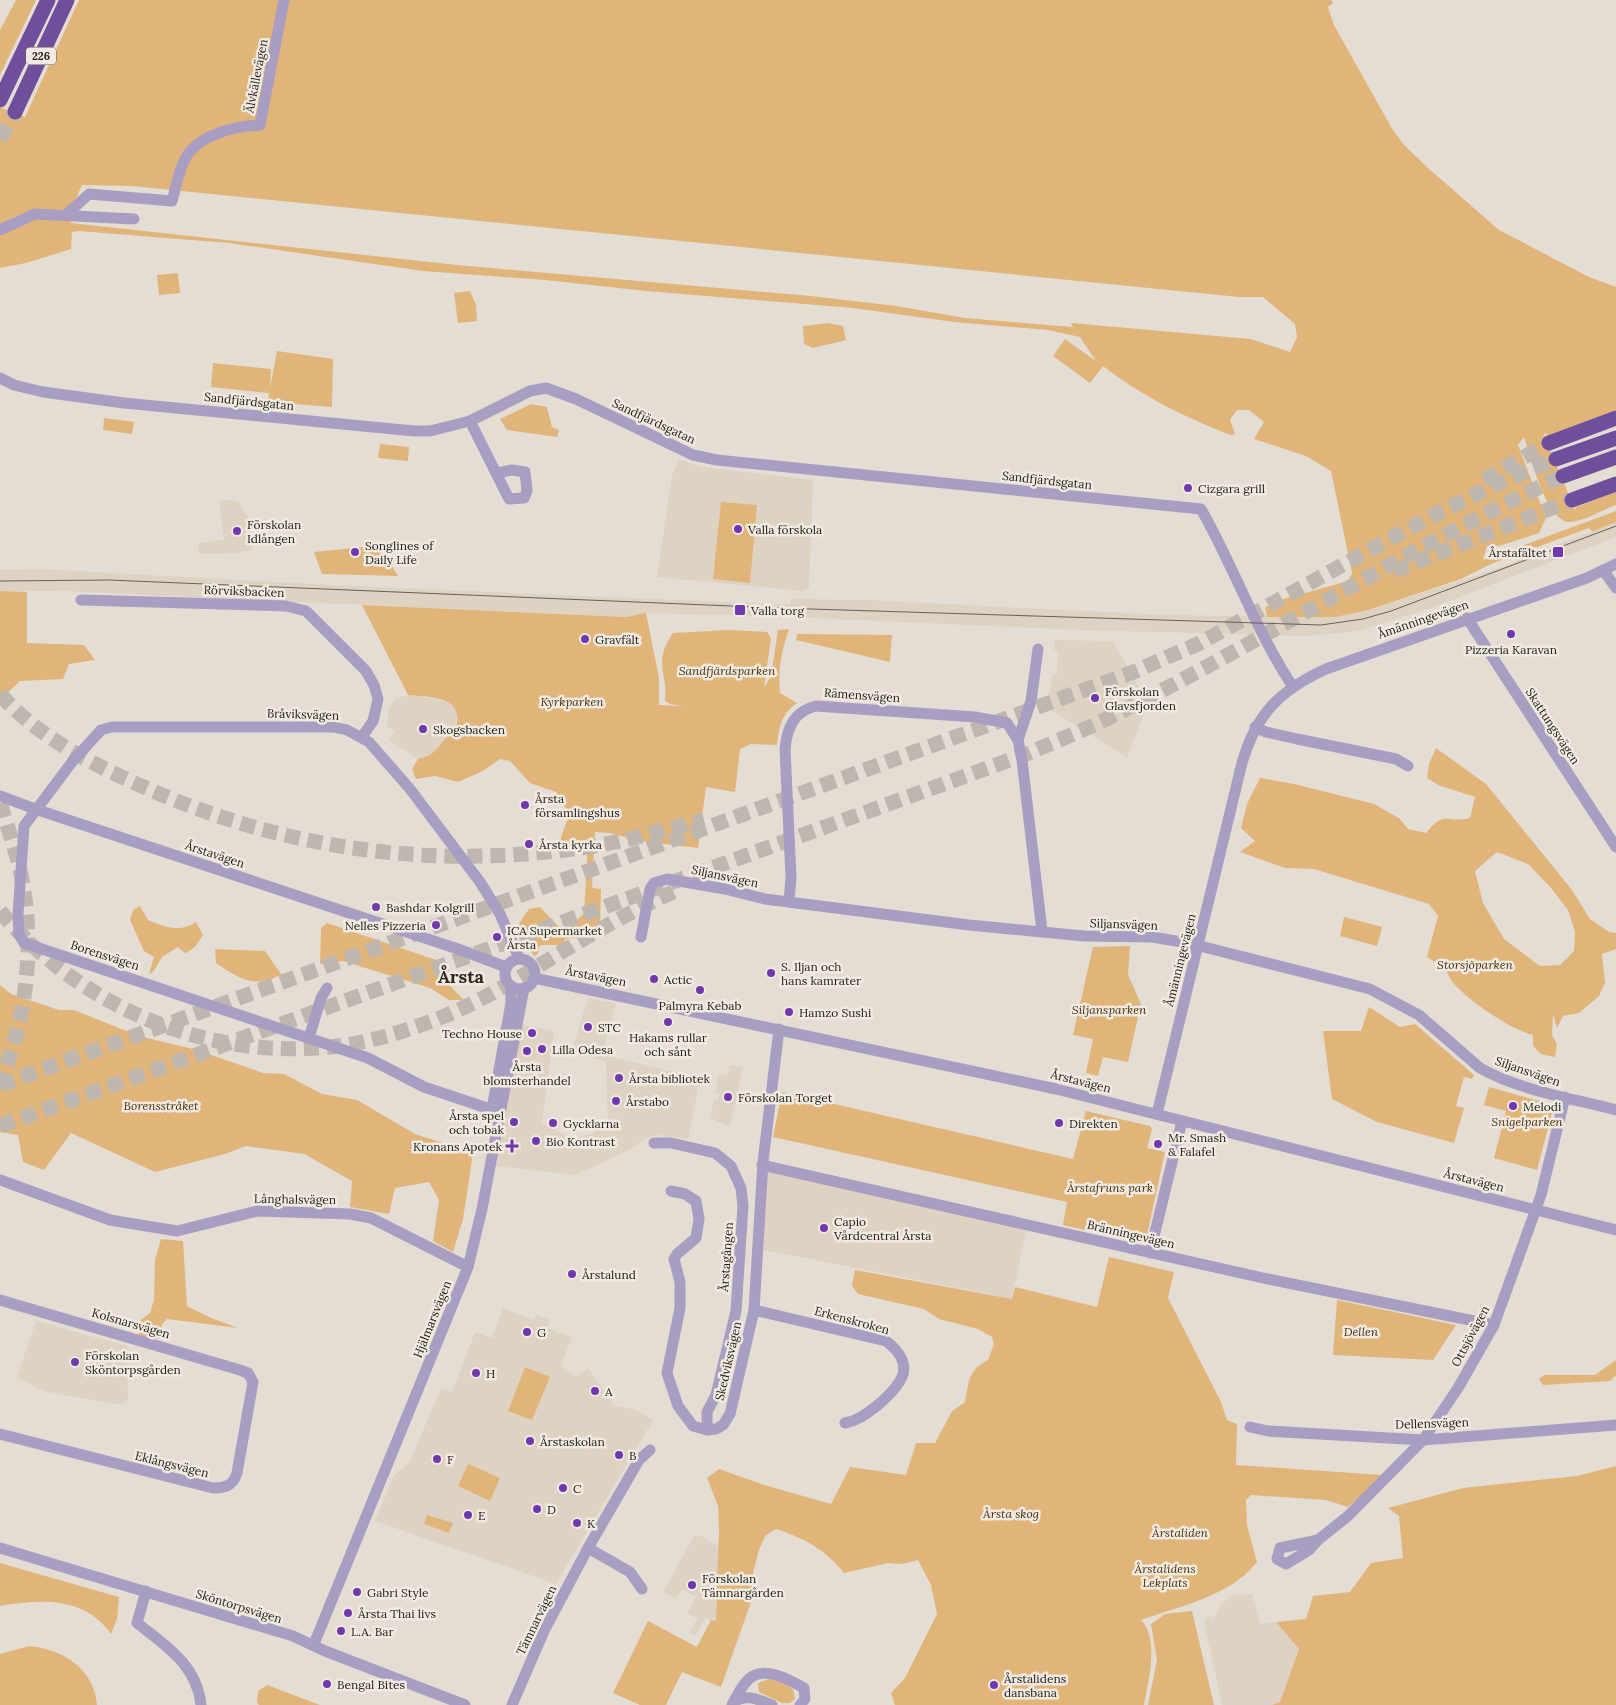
<svg xmlns="http://www.w3.org/2000/svg" width="1616" height="1705" font-family="Lora,serif">
<rect width="100%" height="100%" fill="#e4ddd4"/>
<!-- built -->
<g fill="#ded2c3">
<path d="M679,460l23,7 111,13 -4,107 -5,4 -147,-14 15,-102z"/>
<path d="M219,500l19,1 13,21 2,21 -3,7 -14,3 -37,1 -1,-11 26,-3z"/>
<path d="M1616,522v15l-185,71 -73,23 -49,5 -229,-6 -289,-13 -150,-4 -6,4h-10l-563,-26h-62v-21l41,-1 289,16 460,20 1,-6 76,1 296,15 173,2 32,-7 128,-41z"/>
<path d="M1055,640l58,1 26,47 7,21 -19,48 -80,-49 5,-33 5,-1 1,-23 -4,-1z"/>
<path d="M408,695l31,4 13,5 5,8 -2,18 -25,27 -12,2 -29,-19 5,-9 -7,-4 2,-19 6,-9z"/>
<path d="M588,998l28,5 -14,52 98,23 -12,61 -30,-4 -11,3 -20,13 -52,24 -79,-9 24,-137 4,-4 30,6 -12,91 25,14 12,1 15,-4v-5l14,1 -2,-67 -34,-12z"/>
<path d="M730,1065l13,2 -13,60 -20,-9 4,-19 4,1 1,-6 -4,-1 4,-19 9,1z"/>
<path d="M763,1167l264,58 -15,74 -252,-50z"/>
<path d="M503,1308l31,12 2,-5 14,5 -3,8 25,9 -11,28 5,5 10,7 12,-9 27,38 19,3 19,11 -97,164 -181,-63 18,-44 17,-16 31,-73 11,4 23,-60 17,6z"/>
<path d="M36,1321l91,25 1,53 -7,6 -78,-14 -26,-14z"/>
<path d="M700,1535l20,12 -2,41 -2,34 -11,-4 -10,18 -5,-3 8,-14 -11,-6 9,-16 -14,-8 -6,10 -13,-7 31,-56z"/>
<path d="M1252,1594l8,30 16,-2 23,27 -19,53 -8,3h-50l-18,-84 4,-6 5,3 8,-13 11,-10z"/>
</g>
<!-- green -->
<g fill="#e1b57a" fill-rule="evenodd">
<path d="M16,0h20l-36,75v-45z"/>
<path d="M79,0h1252l2,3 -5,4 6,18 57,102 13,18 24,23 71,62 90,47 27,10v123l-69,26 -1,-3 -2,1 31,76 1,-3 40,-15v13c-14,5 -33,17 -47,17 -23,-1 -39,-67 -45,-85l-6,8 28,73 -7,15 -40,13h-12l-4,14 133,-49v11l-24,10 -3,-4 -98,36 -30,15 -93,31 -32,7h-69l-2,-9 8,-6 75,-21 4,-8 -21,-102 -25,-15 -52,-17 10,-17 -15,-12h-12l-7,10 5,14 -4,1c-45,-17 -90,-39 -128,-69l-13,17 -37,-27 12,-17 31,22 -16,-24 -32,-7 -94,-8 -101,-14 -207,-17 -101,-11 -122,-9 -194,-28 -150,-12 -7,1 -1,17 -45,14 -26,5v-161l25,10zM82,185l50,1 1107,111h24l32,27 2,13 -7,15 -39,-13 -180,-16 2,4 -108,-9 -69,-12 -85,-10 -354,-31 -386,-42 -1,-10z"/>
<path d="M178,273l2,20 -21,2 -2,-20z"/>
<path d="M470,291l6,14 1,16 -19,2 -4,-30z"/>
<path d="M828,323l15,3 3,14 -33,8 -9,-4 -1,-18z"/>
<path d="M277,351l56,8 -1,48 -64,-5 1,-9 -58,-6 2,-24 58,6 -1,19z"/>
<path d="M531,404l16,3 5,20 7,3 -2,7 -50,-7 -7,-11z"/>
<path d="M104,418l30,4 -2,12 -29,-4z"/>
<path d="M380,444l29,3 -1,14 -30,-3z"/>
<path d="M721,502l36,3 -7,78 -37,-4z"/>
<path d="M373,546l15,14 10,16 -76,-2 -8,-22z"/>
<path d="M0,591l27,1v51l57,2 11,15 -26,4 -6,15 -43,2 -20,19z"/>
<path d="M362,605l263,12c8,0 13,-4 21,-4l13,65v27l25,1 -14,-2 -5,-3c3,-31 -13,-37 8,-68l56,-3 38,2 4,6 -7,50 7,-12 7,-46 11,-1c-8,24 -11,39 -9,64l17,10c-16,11 -18,24 -20,42l-26,-1 -11,5 -5,43 -29,-5 -8,61 -58,-7 -30,-8 -15,-1 -3,56 9,1 -1,38 -17,10 -18,2 -2,6h-23l-2,9 -4,2 -18,-28 13,-19 11,-2 18,19 12,1 14,-14 4,-69 -29,-1 10,-28 -13,-23 -26,-9 -20,-22 -10,-2 -17,12 -25,11 -23,-6 -19,3 -4,-10 6,-10c15,-3 18,-9 27,-20 3,-3 7,-3 9,-7 3,-4 3,-10 3,-15 0,-22 -34,-20 -49,-22z"/>
<path d="M797,634l95,1 -2,27 -94,-22z"/>
<path d="M1436,748l50,36 86,106 18,29 19,13 7,1v16l-14,5 3,29 -6,13 -20,17 -16,3 -6,12 -4,-14 -1,21 5,9 -2,13 -14,-3 -8,-8v-11c-23,-6 -61,-32 -78,-50 -5,-5 -7,-12 -11,-17 -4,-4 -12,-7 -17,-11l11,-41 -9,-12 -115,-35 -29,-1 -45,-16 15,-11 -14,-13 6,-24 13,-26 34,6 80,20 25,14 9,11 18,4c19,-24 21,-9 44,-15l5,-21 -37,-12 -11,-7 2,-14zM1497,852l31,12 23,24 17,22 7,22 -1,19 -14,14 -20,1 -36,-27 -21,-36 -8,-32z"/>
<path d="M140,906l8,14c16,7 33,13 48,2l7,13c-5,8 -9,15 -18,18l-7,-6 -16,10 -9,15 -4,2 5,-17 -10,-6 -14,-31 3,-10z"/>
<path d="M1344,917l38,10 -5,19 -37,-10z"/>
<path d="M327,923l112,38 8,6 4,20 13,13h-15l-19,-12 -87,-27 -23,3 1,-36z"/>
<path d="M1130,946l-2,29 13,29 -13,58 -25,-5 -5,19 -12,-3 7,-34 -20,-4 20,-88z"/>
<path d="M215,949l50,2 16,23c-24,16 -44,4 -65,-11z"/>
<path d="M0,985l11,9 48,16h15l65,26 58,14 66,23 21,1 38,20 35,6 58,34 58,19 -10,66 -10,33 -20,-11 6,-41 -10,-18 -34,6 -6,26 -39,-7 2,-26 -48,-27 -58,-8 -21,8 -70,18 -84,-39 -27,37 -21,-8 -5,-27 -18,-3z"/>
<path d="M1369,1007l31,20 15,-3 59,51 -2,4 -8,-2 -8,29 8,2 -10,35 -77,-21 -45,-23 -9,-68h38z"/>
<path d="M1489,1087l65,18 -17,65 -43,-12 12,-47 -22,-6z"/>
<path d="M782,1092l291,67 13,-48 64,15 2,3 -5,19 18,4 -20,92 -82,-19 4,-23 -294,-65z"/>
<path d="M161,1239l22,2 4,65 24,12 27,10 -71,-9 -5,5 -2,15 -22,-2 3,-17 9,-7 4,-13 1,-40z"/>
<path d="M1109,1257l65,15 -6,26 53,104 6,18 10,4 -1,41 146,10 -19,20 -15,12 -22,-7 -75,-5 -5,5 1,25 10,37c-26,34 -77,44 -116,58 19,20 7,61 3,85h-249l-4,-12 14,-15 32,-64 -6,-29 -13,-25 -16,4 -14,-1 -44,10c-18,-23 -40,-35 -68,-44l-11,7 -6,14 -6,23 -1,26 -31,88 -39,-15 -16,33h-26l-27,-12 35,-72 49,26 14,-27 5,1 3,-91 -1,-24 -11,-28 12,-9 45,16 67,19 19,-37 56,8 10,-32h19l17,-32 13,-9c4,-21 3,-32 23,-42l6,-16 -2,-7 -14,-8 -39,-10 -15,-10 -66,-15 -6,-8 3,-16 157,29 3,-12 82,20z"/>
<path d="M1337,1300l119,25 -23,35 -100,-5z"/>
<path d="M1616,1360v15l-6,6 -67,4 -4,-6 5,-4h51z"/>
<path d="M525,1367l25,10 -18,43 -24,-9z"/>
<path d="M468,1464l32,14 -10,23 -32,-15z"/>
<path d="M1616,1466v239h-344l8,-3 19,-53 -23,-27 30,-3 7,-23 37,-4 21,-29 32,-5 -4,-42 -11,-8 75,-20 114,-12z"/>
<path d="M427,1515l26,8 -4,10 -25,-9z"/>
<path d="M0,1563l119,34 -2,22 -6,15c-26,-38 -71,-35 -111,-28z"/>
<path d="M1192,1611l22,94h-66l9,-45 -6,-36 14,-10z"/>
<path d="M29,1646c34,3 65,23 68,59h-97v-51z"/>
<path d="M769,1679l16,4 8,6 2,10 -5,4h-8l-23,-11 -1,-9z"/>
<path d="M267,1685l53,20h-61l-2,-3 1,-11z"/>
</g>
<g fill="none" stroke-linecap="round" stroke-linejoin="round">
<!-- highway-tunnel -->
<g stroke="#beb7b0" stroke-width="15" stroke-dasharray="15 8" stroke-linecap="butt">
<path d="M0,139l15,-27"/>
<path d="M1484,480l65,-37"/>
<path d="M1394,571l178,-71"/>
<path d="M0,694c36,41 88,68 137,90 145,66 299,87 457,62 37,-6 73,-17 110,-26"/>
<path d="M0,803c9,29 20,58 24,89 10,63 1,131 -24,190"/>
<path d="M0,911c82,99 216,153 345,134 34,-5 70,-17 102,-30 36,-15 70,-36 103,-56 41,-25 83,-49 127,-69"/>
<path d="M0,1085l1131,-412 69,-30 234,-128 65,-32 57,-24"/>
<path d="M0,1126l1029,-373c27,-12 56,-23 83,-37 153,-76 296,-168 451,-240"/>
</g>
<!-- minor -->
<g stroke="#aa9dc2" stroke-width="11">
<path d="M67,214l22,-20 83,7c4,-13 6,-29 13,-42 12,-24 50,-33 75,-34l24,-125"/>
<path d="M0,230l35,-16 99,5"/>
<path d="M0,378l14,7 29,7 81,11 290,28h16l40,-10 60,-30 16,-3 30,11 117,56 24,5 484,49c33,58 55,122 92,178"/>
<path d="M470,421l39,78 15,-1 3,-7 -2,-19 -13,-2 -14,3"/>
<path d="M1603,570l13,18"/>
<path d="M81,600l205,6 20,5 60,60 8,14 4,14 -5,22 -11,16"/>
<path d="M1467,618l149,229"/>
<path d="M1255,727l11,5 31,7 99,20 12,7"/>
<path d="M1018,740l13,-39 7,-52"/>
<path d="M0,796l35,13 423,140 48,18"/>
<path d="M789,902l2,-25 -6,-128c2,-21 9,-38 31,-43l159,11 32,6 11,17 4,20 20,171"/>
<path d="M641,937l9,-48 4,-6 13,-4 58,10 40,10 204,26 115,11 68,1 36,6 182,46 49,26 61,53c41,23 91,30 136,42"/>
<circle cx="520" cy="974" r="15"/>
<path d="M534,978l522,111 560,141"/>
<path d="M309,1038l12,-40 6,-10"/>
<path d="M492,1109l19,-106v-16"/>
<path d="M499,1112l-75,-25 -56,-29 -344,-115 -5,-9 -1,-20 6,-88 48,-64 29,-32 11,-3h222l13,3 22,12 41,47 70,93 20,32 19,44"/>
<path d="M1157,1114l85,-351c14,-49 38,-73 84,-94l261,-91 29,-14"/>
<path d="M654,1143h17l44,10 16,13 10,22 2,18 -7,105 -20,84 -9,17v18"/>
<path d="M762,1165l501,113 231,47"/>
<path d="M0,1180l110,40 67,11 80,-20 93,3 21,4 97,49"/>
<path d="M671,1191l14,3 11,7 3,18 -3,19 -19,16 -3,5 6,23v26l-13,65 11,33 15,20 14,4 9,-1 7,-4 7,-11 24,-104 9,-148 16,-133"/>
<path d="M1150,1253l32,-132"/>
<path d="M0,1300l240,70 8,3 5,9 -16,91c-4,13 -12,15 -24,15l-213,-54"/>
<path d="M754,1310l132,31c31,24 17,42 -7,63 -12,9 -19,16 -34,19"/>
<path d="M1250,1427l18,4 155,9 193,-15"/>
<path d="M1318,1540l30,-24 75,-76 35,-52 36,-63 47,-130 24,-98"/>
<path d="M1318,1540l-9,10 -23,14 -9,-5 3,-11z"/>
<path d="M0,1548l293,88 32,15 140,54"/>
<path d="M588,1548l42,24 12,17"/>
<path d="M146,1591l-9,32c29,23 60,42 64,82"/>
<path d="M314,1644l154,-377 14,-58 42,-221"/>
<path d="M734,1702c12,-9 25,-2 38,3"/>
<path d="M512,1705l32,-74 44,-83 51,-88 11,-10"/>
<path d="M732,1705c5,-9 9,-19 17,-26 15,-14 41,1 55,9l1,11 -5,6"/>
</g>
<!-- highway -->
<g stroke="#6f4f9c" stroke-width="15">
<path d="M0,100l48,-100"/>
<path d="M15,112l52,-112"/>
<path d="M1549,443l67,-25"/>
<path d="M1556,459l60,-21"/>
<path d="M1563,476l53,-19"/>
<path d="M1572,500l44,-16"/>
</g>
<!-- tram -->
<path stroke="#65615c" stroke-width="1" d="M0,581l109,-1 670,28 542,17 42,-6 28,-8 225,-85"/>
</g>
<!-- markers -->
<g fill="#7038ae" stroke="#f1eae1" stroke-width="2">
<circle cx="1188" cy="488" r="5"/>
<circle cx="738" cy="529" r="5"/>
<circle cx="237" cy="531" r="5"/>
<circle cx="355" cy="552" r="5"/>
<rect x="1552" y="546" width="12" height="12" rx="2.5"/>
<rect x="734" y="604" width="12" height="12" rx="2.5"/>
<circle cx="1511" cy="634" r="5"/>
<circle cx="585" cy="639" r="5"/>
<circle cx="1095" cy="698" r="5"/>
<circle cx="423" cy="729" r="5"/>
<circle cx="525" cy="805" r="5"/>
<circle cx="529" cy="844" r="5"/>
<circle cx="376" cy="907" r="5"/>
<circle cx="436" cy="925" r="5"/>
<circle cx="497" cy="937" r="5"/>
<circle cx="771" cy="973" r="5"/>
<circle cx="654" cy="979" r="5"/>
<circle cx="700" cy="990" r="5"/>
<circle cx="789" cy="1012" r="5"/>
<circle cx="668" cy="1022" r="5"/>
<circle cx="588" cy="1027" r="5"/>
<circle cx="532" cy="1033" r="5"/>
<circle cx="542" cy="1049" r="5"/>
<circle cx="527" cy="1051" r="5"/>
<circle cx="619" cy="1078" r="5"/>
<circle cx="728" cy="1097" r="5"/>
<circle cx="616" cy="1101" r="5"/>
<circle cx="1513" cy="1106" r="5"/>
<circle cx="514" cy="1122" r="5"/>
<circle cx="553" cy="1123" r="5"/>
<circle cx="1059" cy="1123" r="5"/>
<circle cx="536" cy="1141" r="5"/>
<circle cx="1158" cy="1144" r="5"/>
<path d="M509.5 1138.5h5v5h5v5h-5v5h-5v-5h-5v-5h5z"/>
<circle cx="824" cy="1228" r="5"/>
<circle cx="572" cy="1274" r="5"/>
<circle cx="527" cy="1332" r="5"/>
<circle cx="75" cy="1362" r="5"/>
<circle cx="476" cy="1373" r="5"/>
<circle cx="595" cy="1391" r="5"/>
<circle cx="530" cy="1441" r="5"/>
<circle cx="619" cy="1455" r="5"/>
<circle cx="437" cy="1459" r="5"/>
<circle cx="563" cy="1488" r="5"/>
<circle cx="537" cy="1509" r="5"/>
<circle cx="468" cy="1515" r="5"/>
<circle cx="577" cy="1523" r="5"/>
<circle cx="692" cy="1585" r="5"/>
<circle cx="357" cy="1592" r="5"/>
<circle cx="348" cy="1613" r="5"/>
<circle cx="341" cy="1631" r="5"/>
<circle cx="327" cy="1684" r="5"/>
<circle cx="994" cy="1685" r="5"/>
</g>
<g text-anchor="middle" dominant-baseline="central" stroke-width="5" stroke-linejoin="round" paint-order="stroke">
<!-- shield labels -->
<rect fill="#f1eae1" stroke="#625d58" stroke-width="1" x="26" y="47.5" width="30" height="17" rx="4"/>
<g font-size="11" font-weight="bold" fill="#24211e">
<text x="41" y="56">226</text>
</g>
<!-- street labels -->
<g font-size="12" fill="#24211e" stroke="#f1eae1">
<text transform="translate(256 76) rotate(-79)">Älvkällevägen</text>
<text transform="translate(249 401) rotate(6)">Sandfjärdsgatan</text>
<text transform="translate(654 421) rotate(25)">Sandfjärdsgatan</text>
<text transform="translate(1047 480) rotate(6)">Sandfjärdsgatan</text>
<text transform="translate(244 591) rotate(2)">Rörviksbacken</text>
<text transform="translate(1423 619) rotate(-19)">Åmänningevägen</text>
<text transform="translate(862 695) rotate(4)">Rämensvägen</text>
<text transform="translate(303 714) rotate(2)">Bråviksvägen</text>
<text transform="translate(1553 726) rotate(57)">Skattungsvägen</text>
<text transform="translate(215 854) rotate(18)">Årstavägen</text>
<text transform="translate(725 876) rotate(12)">Siljansvägen</text>
<text transform="translate(1124 924) rotate(2)">Siljansvägen</text>
<text transform="translate(105 955) rotate(18)">Borensvägen</text>
<text transform="translate(1180 960) rotate(-76)">Åmänningevägen</text>
<text transform="translate(596 976) rotate(11)">Årstavägen</text>
<text transform="translate(1528 1071) rotate(19)">Siljansvägen</text>
<text transform="translate(1081 1081) rotate(14)">Årstavägen</text>
<text transform="translate(1474 1180) rotate(14)">Årstavägen</text>
<text transform="translate(295 1199) rotate(1)">Långhalsvägen</text>
<text transform="translate(1131 1234) rotate(13)">Bränningevägen</text>
<text transform="translate(726 1257) rotate(-86)">Årstagången</text>
<text transform="translate(432 1319) rotate(-68)">Hjälmarsvägen</text>
<text transform="translate(852 1320) rotate(15)">Erkenskroken</text>
<text transform="translate(131 1323) rotate(16)">Kolsnarsvägen</text>
<text transform="translate(1470 1336) rotate(-62)">Ottsjövägen</text>
<text transform="translate(728 1361) rotate(-77)">Skedviksvägen</text>
<text transform="translate(1432 1423) rotate(-2)">Dellensvägen</text>
<text transform="translate(172 1464) rotate(14)">Eklångsvägen</text>
<text transform="translate(239 1606) rotate(17)">Sköntorpsvägen</text>
<text transform="translate(536 1620) rotate(-64)">Tämnarvägen</text>
</g>
<!-- poi labels -->
<g font-size="12" fill="#24211e" stroke="#f1eae1" text-anchor="start">
<text x="1198" y="488">Cizgara grill</text>
<text x="247" y="524">Förskolan<tspan x="247" dy="14">Idlången</tspan></text>
<text x="748" y="529">Valla förskola</text>
<text x="365" y="545">Songlines of<tspan x="365" dy="14">Daily Life</tspan></text>
<text x="1547" y="552" text-anchor="end">Årstafältet</text>
<text x="751" y="610">Valla torg</text>
<text x="595" y="639">Gravfält</text>
<text x="1511" y="649" text-anchor="middle">Pizzeria Karavan</text>
<text x="1105" y="691">Förskolan<tspan x="1105" dy="14">Glavsfjorden</tspan></text>
<text x="433" y="729">Skogsbacken</text>
<text x="535" y="798">Årsta<tspan x="535" dy="14">församlingshus</tspan></text>
<text x="539" y="844">Årsta kyrka</text>
<text x="386" y="907">Bashdar Kolgrill</text>
<text x="426" y="925" text-anchor="end">Nelles Pizzeria</text>
<text x="507" y="930">ICA Supermarket<tspan x="507" dy="14">Årsta</tspan></text>
<text x="781" y="966">S. Iljan och<tspan x="781" dy="14">hans kamrater</tspan></text>
<text x="664" y="979">Actic</text>
<text x="700" y="1005" text-anchor="middle">Palmyra Kebab</text>
<text x="799" y="1012">Hamzo Sushi</text>
<text x="598" y="1027">STC</text>
<text x="522" y="1033" text-anchor="end">Techno House</text>
<text x="668" y="1037" text-anchor="middle">Hakams rullar<tspan x="668" dy="14">och sånt</tspan></text>
<text x="552" y="1049">Lilla Odesa</text>
<text x="527" y="1066" text-anchor="middle">Årsta<tspan x="527" dy="14">blomsterhandel</tspan></text>
<text x="629" y="1078">Årsta bibliotek</text>
<text x="738" y="1097">Förskolan Torget</text>
<text x="626" y="1101">Årstabo</text>
<text x="1523" y="1106">Melodi</text>
<text x="504" y="1115" text-anchor="end">Årsta spel<tspan x="504" dy="14">och tobak</tspan></text>
<text x="563" y="1123">Gycklarna</text>
<text x="1069" y="1123">Direkten</text>
<text x="1168" y="1137">Mr. Smash<tspan x="1168" dy="14">&amp; Falafel</tspan></text>
<text x="546" y="1141">Bio Kontrast</text>
<text x="502" y="1146" text-anchor="end">Kronans Apotek</text>
<text x="834" y="1221">Capio<tspan x="834" dy="14">Vårdcentral Årsta</tspan></text>
<text x="582" y="1274">Årstalund</text>
<text x="537" y="1332">G</text>
<text x="85" y="1355">Förskolan<tspan x="85" dy="14">Sköntorpsgården</tspan></text>
<text x="486" y="1373">H</text>
<text x="605" y="1391">A</text>
<text x="540" y="1441">Årstaskolan</text>
<text x="629" y="1455">B</text>
<text x="447" y="1459">F</text>
<text x="573" y="1488">C</text>
<text x="547" y="1509">D</text>
<text x="478" y="1515">E</text>
<text x="587" y="1523">K</text>
<text x="702" y="1578">Förskolan<tspan x="702" dy="14">Tämnargården</tspan></text>
<text x="367" y="1592">Gabri Style</text>
<text x="358" y="1613">Årsta Thai livs</text>
<text x="351" y="1631">L.A. Bar</text>
<text x="1004" y="1678">Årstalidens<tspan x="1004" dy="14">dansbana</tspan></text>
<text x="337" y="1684">Bengal Bites</text>
</g>
<!-- park labels -->
<g font-size="12" font-style="italic" fill="#49320d" stroke="#f1eae1">
<text x="727" y="670">Sandfjärdsparken</text>
<text x="572" y="701">Kyrkparken</text>
<text x="1475" y="964">Storsjöparken</text>
<text x="1109" y="1009">Siljansparken</text>
<text x="161" y="1105">Borensstråket</text>
<text x="1527" y="1121">Snigelparken</text>
<text x="1110" y="1187">Årstafruns park</text>
<text x="1361" y="1331">Dellen</text>
<text x="1011" y="1513">Årsta skog</text>
<text x="1180" y="1532">Årstaliden</text>
<text x="1165" y="1568">Årstalidens<tspan x="1165" dy="14">Lekplats</tspan></text>
</g>
<!-- district labels -->
<g font-size="18" font-weight="bold" fill="#2e2822" stroke="#f1eae1">
<text x="461" y="976">Årsta</text>
</g>
</g>
</svg>
